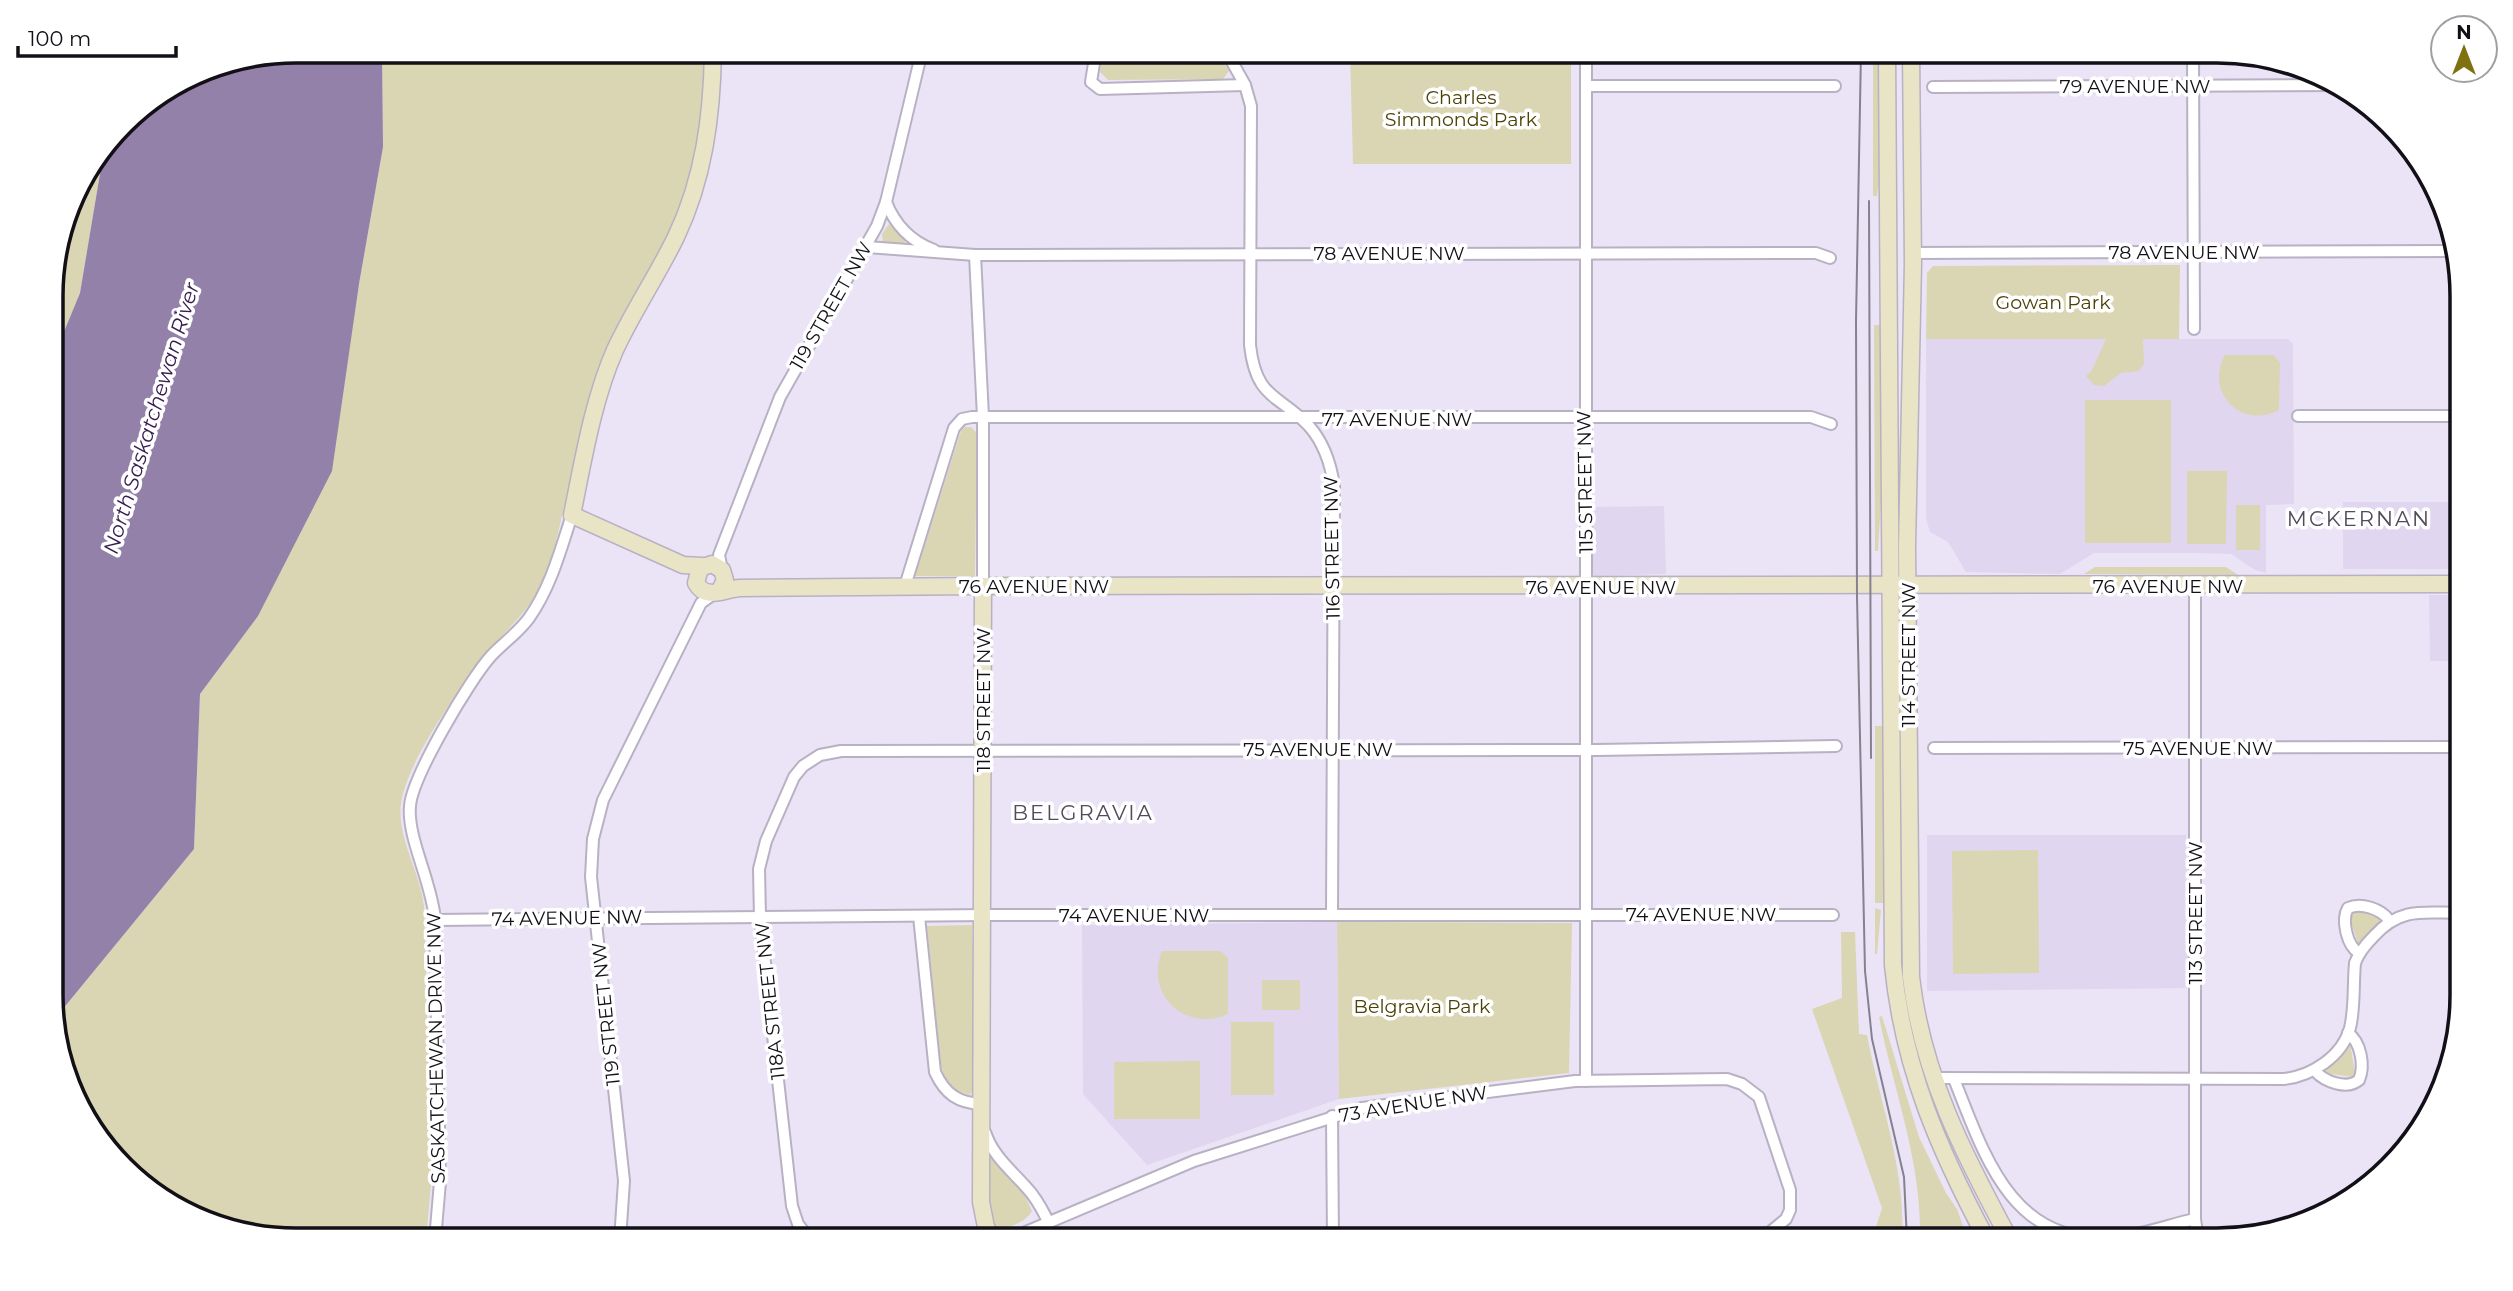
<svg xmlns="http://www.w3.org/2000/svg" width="2513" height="1291" font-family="Montserrat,sans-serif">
<rect width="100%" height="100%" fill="#ebe4f6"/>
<!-- built -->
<g fill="#e0d6ef">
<path d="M1926,339h362l5,5 1,160 -28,1v68l-11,-3 -24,-16 -34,-1h-103l-34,21 -94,-2 -18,-30 -18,-10 -4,-14z"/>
<rect x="2343" y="502" width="118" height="67"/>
<path d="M1664,506l2,68 -72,2 -3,-5v-64z"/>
<path d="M2429,595h32v66h-31z"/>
<path d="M1927,835h259l4,153 -263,3z"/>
<path d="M1337,922l2,177 -192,66 -64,-71 -1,-169z"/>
</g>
<!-- green -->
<g fill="#dad5b3">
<path d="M382,51h308l1,4 1,-4h13c-1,71 -12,140 -47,204 -18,34 -41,66 -54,103 -18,49 -28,102 -41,153 -6,27 -12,56 -26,81 -11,21 -28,35 -43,53 -30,36 -82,108 -92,153 -8,36 18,72 22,108l8,267 -6,67h-130l-108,-25 -87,-71 -48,-123 141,-172 6,-155 58,-78 101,-332 24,-137z"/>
<path d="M1102,51h114l13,20 -6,8 -115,1 -8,-8z"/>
<path d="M1350,51h221v113h-218z"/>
<path d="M1873,51h7l1,115 -4,30h-4z"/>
<path d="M104,150l-24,143 -29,70v-83l25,-92z"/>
<path d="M889,224l17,16 -3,5 -20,-3 -1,-8z"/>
<path d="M2180,265l-1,74h-36l1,25 -5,7 -18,2 -17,13 -10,-1 -8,-9 6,-6 14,-31h-180l1,-66 6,-7z"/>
<path d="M1874,325h10v125l-6,101h-3v-15z"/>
<path d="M2225,355h48l7,7 -1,48c-38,20 -75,-18 -54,-55z"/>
<rect x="2085" y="400" width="86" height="143"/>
<path d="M965,427h6l6,6 -2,143h-60l46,-145z"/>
<path d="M2187,471h40l-1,73h-39z"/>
<rect x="2236" y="505" width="24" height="45"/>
<path d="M2095,567h131l12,8 -154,-1z"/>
<rect x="1875" y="726" width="10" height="177"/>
<path d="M2038,850l1,123 -86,1 -1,-123z"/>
<path d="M1875,908l6,2 -4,44h-2z"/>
<path d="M2356,910l26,9 -23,27 -9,-27z"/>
<path d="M1337,922l235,1 -3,150 -230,26z"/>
<path d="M972,925l3,160 -5,10 -20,-7 -9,-21 -14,-141z"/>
<path d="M1841,932h14l4,102 8,1c13,69 39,134 35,205h-30l10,-32 -70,-199 30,-11z"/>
<path d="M1162,951h59l7,7v56c-42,19 -84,-19 -66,-63z"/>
<rect x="1262" y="980" width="38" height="30"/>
<path d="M1882,1016l37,121 27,56 11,16 11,31h-48c2,-78 -26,-148 -41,-223z"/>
<rect x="1231" y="1022" width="43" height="73"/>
<path d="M2350,1043l5,30 -2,4 -29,-4z"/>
<path d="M1200,1061v58h-86v-57z"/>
<path d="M991,1158l33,36 8,17c-7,12 -23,17 -36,18l-7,-13 -2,-57z"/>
</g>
<!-- water -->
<path fill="#9381aa" d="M296,51h86l1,96 -24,137 -27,187 -74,145 -58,78 -6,155 -141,172 -2,-658 29,-70 24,-143 30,-38 69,-43z"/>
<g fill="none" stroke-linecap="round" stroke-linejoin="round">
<defs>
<g id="street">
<path d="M1096,51l-5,31 9,7 145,-4"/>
<path d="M1226,51l19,34 6,21 -1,239c6,55 29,49 59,81 15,17 22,39 25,60l-2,428"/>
<path d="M2193,51l1,278"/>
<path d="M1586,86h249"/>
<path d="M1933,87l404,-2"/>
<path d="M886,202c9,23 24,39 48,48"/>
<path d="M867,247l108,8 841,-2 14,5"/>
<path d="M1912,253l543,-2"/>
<path d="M975,255l8,162v169"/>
<path d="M2298,416h163"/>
<path d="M722,570l-3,-15 61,-158 97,-171 9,-24 36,-151"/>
<path d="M2195,585v634l3,21"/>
<path d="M905,586l49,-158 8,-9 10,-2h839l20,7"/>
<path d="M1934,748l528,-1"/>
<path d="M919,916l16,156c10,22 23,31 47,32"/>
<path d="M435,920l556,-5h842"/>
<path d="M2359,953c-12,-7 -18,-33 -11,-45 13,-6 33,1 41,12"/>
<path d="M2315,1071c10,11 32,19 44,9 6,-14 2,-38 -11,-47"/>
<path d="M1932,1078l352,1c27,-3 58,-22 66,-51 5,-20 3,-44 5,-65 4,-11 11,-19 19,-27 27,-30 51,-23 88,-23"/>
<path d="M1954,1079c30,75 57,166 157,159 28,-2 57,-13 84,-19"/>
<path d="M1586,1081v-1030"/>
<path d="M1332,1116l1,124"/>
<path d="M985,1132c8,24 25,37 41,55 9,9 16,22 22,34"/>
<path d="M435,1240l5,-58 -5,-262c-3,-38 -28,-82 -25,-114 2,-29 60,-127 81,-150 12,-13 27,-23 38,-38 22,-31 31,-67 43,-103"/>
<path d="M620,1240l4,-59 -33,-304 2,-38 10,-39 98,-197 14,-10"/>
<path d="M810,1240l-12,-16 -6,-18 -32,-288 -1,-49 7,-28 28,-64 9,-11 17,-11 21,-4 756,-1 239,-4"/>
<path d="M1007,1240l187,-79 168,-53 213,-27 152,-2 15,5 17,13 31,93v20l-4,9 -17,14 -64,7"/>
</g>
<g id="secondary">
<path d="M1887,51l6,914c10,103 46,185 94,275"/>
<path d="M1911,51l2,213 -6,282 4,431c11,97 53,178 99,263"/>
<path d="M702,566l-19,-1 -111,-50c11,-54 21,-115 43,-165 18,-39 42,-74 61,-113 28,-59 36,-121 37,-186"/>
<path d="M983,586l-2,616 5,25 7,13"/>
<path d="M720,590l5,-10 -3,-10 -10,-6 -12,4 -4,15c10,18 28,6 44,5l243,-2 1478,-2"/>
</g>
</defs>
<!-- street casing -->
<use href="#street" stroke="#b8b1c3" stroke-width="14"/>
<!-- secondary casing -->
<use href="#secondary" stroke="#b8b1c3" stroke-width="19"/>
<!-- street -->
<use href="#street" stroke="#fff" stroke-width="10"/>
<!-- secondary -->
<use href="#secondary" stroke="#e9e4c6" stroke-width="16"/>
<!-- tram -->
<g stroke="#86818e" stroke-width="2">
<path d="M1861,51l-5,270 1,276 8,374 7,68 32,138 3,63"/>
<path d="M1869,201l2,557"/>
</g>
</g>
<g text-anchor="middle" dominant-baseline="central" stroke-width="7" stroke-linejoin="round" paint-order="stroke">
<!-- street labels -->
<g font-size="19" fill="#121016" stroke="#fff">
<text x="2135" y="86">79 AVENUE NW</text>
<text x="2184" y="252">78 AVENUE NW</text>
<text x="1389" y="253">78 AVENUE NW</text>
<text transform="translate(831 306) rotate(-60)">119 STREET NW</text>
<text x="1397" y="419">77 AVENUE NW</text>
<text transform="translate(1585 482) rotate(-91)">115 STREET NW</text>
<text transform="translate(1332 548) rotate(-91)">116 STREET NW</text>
<text x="1034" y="586">76 AVENUE NW</text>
<text x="2168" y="586">76 AVENUE NW</text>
<text x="1601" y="587">76 AVENUE NW</text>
<text transform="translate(1908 655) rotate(-90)">114 STREET NW</text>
<text transform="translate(983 700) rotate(-90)">118 STREET NW</text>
<text x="2198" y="748">75 AVENUE NW</text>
<text x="1318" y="749">75 AVENUE NW</text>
<text transform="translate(2195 913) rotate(-90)">113 STREET NW</text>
<text x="1701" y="914">74 AVENUE NW</text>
<text x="1134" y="915">74 AVENUE NW</text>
<text transform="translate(567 918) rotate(-1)">74 AVENUE NW</text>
<text transform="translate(770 1001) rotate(-96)">118A STREET NW</text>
<text transform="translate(606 1014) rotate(-96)">119 STREET NW</text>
<text transform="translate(436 1048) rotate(-91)">SASKATCHEWAN DRIVE NW</text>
<text transform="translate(1413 1104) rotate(-9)">73 AVENUE NW</text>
</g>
<!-- park labels -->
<g font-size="19" fill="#4c4207" stroke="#fff">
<text x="1461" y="97">Charles<tspan x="1461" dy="22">Simmonds Park</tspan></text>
<text x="2053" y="302">Gowan Park</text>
<text x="1422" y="1006">Belgravia Park</text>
</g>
<!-- water labels -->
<g font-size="21" font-style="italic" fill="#361c50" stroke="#fff">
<text transform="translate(151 418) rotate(-73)">North Saskatchewan River</text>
</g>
<!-- neighbourhood labels -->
<g font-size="21" letter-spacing="2" fill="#514b5a" stroke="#fff">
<text x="2359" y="518">MCKERNAN</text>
<text x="1083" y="812">BELGRAVIA</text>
</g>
</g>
<!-- crop -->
<path d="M0 0H2513V1291H0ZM296 63H2217A233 233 0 0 1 2450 296V995A233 233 0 0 1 2217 1228H296A233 233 0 0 1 63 995V296A233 233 0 0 1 296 63Z" fill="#fff" fill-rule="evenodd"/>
<path fill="none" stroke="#121016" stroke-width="3.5" d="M296 63H2217A233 233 0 0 1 2450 296V995A233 233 0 0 1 2217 1228H296A233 233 0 0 1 63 995V296A233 233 0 0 1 296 63Z"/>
<!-- north arrow -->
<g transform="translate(2464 49)"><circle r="33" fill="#ffffff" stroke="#a09fa2" stroke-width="2"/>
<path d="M0-5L12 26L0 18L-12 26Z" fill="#807110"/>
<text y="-10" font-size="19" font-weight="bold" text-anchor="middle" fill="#121016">N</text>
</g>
<!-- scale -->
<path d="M18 46v10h158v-10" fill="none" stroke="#121016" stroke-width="3.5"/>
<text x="28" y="46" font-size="21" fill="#121016" stroke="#ffffff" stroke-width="5" paint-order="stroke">100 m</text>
</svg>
